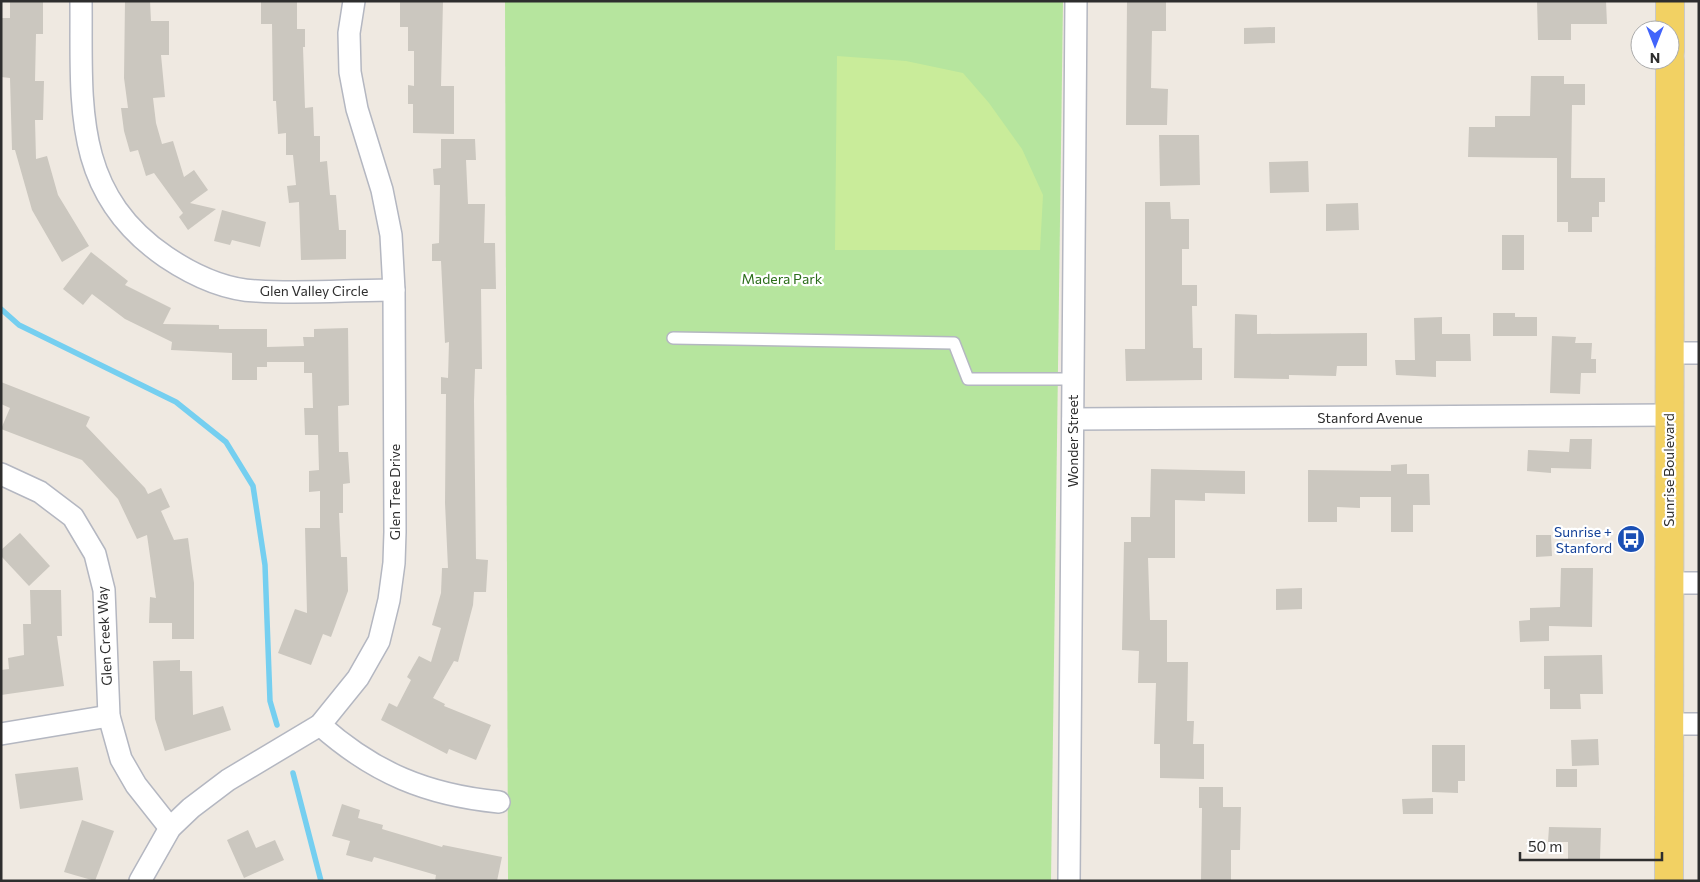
<svg xmlns="http://www.w3.org/2000/svg" width="1700" height="882" font-family="Commissioner,sans-serif">
<rect width="100%" height="100%" fill="#efe9e1"/>
<!-- green -->
<path fill="#b6e59e" d="M505,1h558l-12,880h-543z"/>
<!-- pitch -->
<path fill="#c9ec9a" d="M837,56l69,5 57,12 26,30 33,46 21,46 -3,55h-205z"/>
<g fill="none" stroke-linecap="round" stroke-linejoin="round">
<!-- stream -->
<g stroke="#75cff0" stroke-width="5.5">
<path d="M1,309l18,16 157,77 50,40 27,44 12,79 5,136 7,24"/>
<path d="M293,773l28,108"/>
</g>
</g>
<!-- building -->
<g fill="#cbc7bf">
<path d="M10,1h33v33h-7l-1,47h9l-1,39h-8l1,39 11,-3 11,39 31,51 -27,16 -30,-52 -17,-60h-3l-2,-72 -9,-1v-59h9z"/>
<path d="M125,1h25l1,20h18v34h-8l4,42 -12,1 3,25 6,21 11,-3 11,36 10,-7 14,20 -18,13 26,6 -28,21 -9,-13 4,-4 -29,-40 -8,3 -8,-26 -8,2 -6,-21 -3,-23h7l-4,-30z"/>
<path d="M261,1h36v28h8v18h-2l2,61 8,-1 1,29h6v26l7,-1 3,34h6l3,35h7v29l-45,1 -2,-58 -10,1 -2,-17 9,-1 -3,-30h-7v-22l-8,1 -2,-33h-3l-1,-77h-11z"/>
<path d="M400,1h43l-2,85h13v48l-41,-1v-29h-5v-19l6,1v-35h-6v-24h-8z"/>
<path d="M1127,1h39v30h-14l-1,57 17,1 -1,36h-41z"/>
<path d="M1537,1h69l1,23h-36v16h-33z"/>
<path d="M1275,27v16l-31,1v-16z"/>
<path d="M1531,76h33v8h21v21h-13l-1,73h34v24h-6v15h-7v15h-24v-10h-11v-64l-89,-1 1,-30h26v-11h35z"/>
<path d="M1159,135h40l1,50 -40,1z"/>
<path d="M441,139h34l1,21h-10l2,44h17l-1,39h11l1,46h-15l1,80h-7l-1,32 2,158 12,1 -2,32h-12l-1,13 -15,57 -4,-1 -21,37 12,6 -1,2 47,19 -15,35 -27,-11 -2,5 -66,-34 8,-17 8,4 14,-27 -4,-3 12,-21 12,6 10,-34 -9,-3 9,-32 1,-25h6l-3,-65 1,-109h-5v-17l7,1 1,-36 -4,1 -4,-82h-9v-17l7,-1 1,-58h-6l-1,-16 8,-1z"/>
<path d="M1308,161l1,31 -39,1 -1,-31z"/>
<path d="M1145,202h25l1,17h18v30h-7v36h15v21h-5l1,42h9v32l-76,1 -1,-32h20z"/>
<path d="M1358,203l1,27 -33,1v-27z"/>
<path d="M222,210l44,12 -6,25 -28,-7 -2,5 -16,-4z"/>
<rect x="1502" y="235" width="22" height="35"/>
<path d="M91,252l37,29 -3,4 46,23 -8,16 56,1v4h48v18l37,-1 -1,-9h11v-8l34,-1 1,77 -11,1 1,46h9l2,31 -7,1v29h-4l2,44h6l1,34 -17,46 -8,-3 -12,31 -33,-12 17,-44 12,4 -2,-85h15v-37l-11,1v-21l10,-1 -1,-35h-13l-1,-27h9l-1,-35h-8v-11h-37v5h-10v13h-25v-27l-61,-3 1,-8 -47,-23 -33,-25 -9,11 -20,-16z"/>
<path d="M1493,313h22v4h22v19h-44z"/>
<path d="M1235,314l22,1v19l110,-1v33h-30l-1,10 -47,-1v4l-55,-1z"/>
<path d="M1442,317v17h28l1,27h-35v16l-40,-2 -1,-15h20l-1,-42z"/>
<path d="M1552,336l24,1 -1,6h17l-1,16h5v14h-15l-1,21 -30,-1z"/>
<path d="M1,382l89,35 -4,9 59,62 3,6 13,-6 9,19 -9,4 13,29 14,-2 6,45v56h-22v-16h-23l1,-26 6,1 -9,-63 -10,4 -19,-40 -36,-39 -81,-31 9,-21 -9,-4z"/>
<path d="M1570,439h22l-1,30 -40,-1v5l-24,-2 1,-21 41,2z"/>
<path d="M1407,464v10h22l1,31h-17v27h-22v-35h-31v11l-23,-1v15h-29v-52l83,1v-6z"/>
<path d="M1151,469l94,2v23l-40,-1v8l-30,-1v58h-27l2,62h17v42h21l-1,59h7l-1,23h11v35l-44,-1v-34h-6l2,-61h-18l1,-32 -17,-1 2,-108h7v-25h19z"/>
<path d="M20,533l30,33 -21,20 -28,-30v-6z"/>
<path d="M1536,535h15l1,21 -16,1z"/>
<path d="M1561,568h32l-1,59 -43,-1v15l-29,1 -1,-21 11,-1v-12l30,-1z"/>
<path d="M1302,588v21l-26,1v-21z"/>
<path d="M30,590h31l1,46h-5l7,50 -63,9v-25l8,-1 -1,-11 16,-3 -1,-31h8z"/>
<path d="M1602,655l1,39h-23l1,15h-31v-20h-6v-33z"/>
<path d="M180,660v11h12l1,44 30,-9 8,24 -66,21 -10,-32 -2,-58z"/>
<path d="M1598,739l1,26 -27,1 -1,-26z"/>
<path d="M1432,745h33v36h-7v12l-26,-1z"/>
<path d="M78,767l5,33 -63,9 -5,-35z"/>
<rect x="1556" y="769" width="21" height="18"/>
<path d="M1199,787h24v20h18l-1,43h-9v31h-30l1,-73h-3z"/>
<path d="M1433,798v16h-30l-1,-15z"/>
<path d="M342,804l18,6 -2,8 25,7 -1,4 60,18 1,-2 59,12 -5,24h-62l1,-6 -62,-18 -2,5 -26,-7 4,-14 -18,-5z"/>
<path d="M82,820l32,11 -19,50 -31,-9z"/>
<path d="M1549,827l52,1 -1,31h-32v-17h-20z"/>
<path d="M248,830l8,18 19,-8 9,20 -40,18 -17,-38z"/>
</g>
<g fill="none" stroke-linecap="round" stroke-linejoin="round">
<defs>
<path id="lane" d="M673,338l281,5 14,36h105"/>
<g id="street">
<path d="M81,1c1,102 -10,191 85,256 27,18 59,33 91,34 45,3 92,-1 137,-1"/>
<path d="M1669,353h30"/>
<path d="M1073,419l595,-4"/>
<path d="M1,474l39,18 33,25 22,37 9,36 5,126 12,43 15,26 34,43"/>
<path d="M1669,583h30"/>
<path d="M1669,724h30"/>
<path d="M320,725c54,48 107,70 179,77"/>
<path d="M1,734l108,-18"/>
<path d="M140,881l30,-53 21,-20 37,-28 92,-55 38,-47 21,-37 10,-41 5,-37 1,-31 -1,-242 -3,-55 -9,-45 -25,-81 -7,-37 -1,-39 5,-32"/>
<path d="M1069,881l7,-880"/>
</g>
<g id="primary">
<path d="M1670,52v-51"/>
<path d="M1669,881l1,-821"/>
</g>
</defs>
<!-- lane casing -->
<use href="#lane" stroke="#b4b7c1" stroke-width="14"/>
<!-- street casing -->
<use href="#street" stroke="#b4b7c1" stroke-width="24"/>
<!-- primary casing -->
<use href="#primary" stroke="#c9c9c9" stroke-width="30"/>
<!-- lane -->
<use href="#lane" stroke="#fff" stroke-width="11"/>
<!-- street -->
<use href="#street" stroke="#fff" stroke-width="21"/>
<!-- primary -->
<use href="#primary" stroke="#f2d163" stroke-width="28"/>
</g>
<!-- icons -->
<defs>
<symbol id="bus-disc" viewBox="-11 -11 22 22"><circle r="9.5" fill="#1a4fb4" stroke="#fff"/><path d="M-5-6H5V4H4V6H2V4H-2V6H-4V4H-5ZM-3.5-4V0h7V-4ZM-3.5 1.2v1.5H-2V1.2ZM2 1.2v1.5H3.5V1.2Z" fill="#fff"/></symbol>
</defs>
<g fill-rule="evenodd">
<use href="#bus-disc" x="1615" y="523" width="32" height="32"/>
</g>
<g text-anchor="middle" dominant-baseline="central" stroke-width="4.5" stroke-linejoin="round" paint-order="stroke">
<!-- park labels -->
<g font-size="14" fill="#2c6e1b" stroke="#fff">
<text x="782" y="278">Madera Park</text>
</g>
<!-- street labels -->
<g font-size="14" fill="#2e2e2e" stroke="#fff">
<text x="314" y="290">Glen Valley Circle</text>
<text x="1370" y="417">Stanford Avenue</text>
<text transform="translate(1072 441) rotate(-90)">Wonder Street</text>
<text transform="translate(1668 470) rotate(-90)">Sunrise Boulevard</text>
<text transform="translate(394 492) rotate(-90)">Glen Tree Drive</text>
<text transform="translate(104 636) rotate(-93)">Glen Creek Way</text>
</g>
<!-- transit labels -->
<g font-size="14" fill="#164399" stroke="#fff" text-anchor="end">
<text x="1612" y="531">Sunrise +<tspan x="1612" dy="16">Stanford</tspan></text>
</g>
</g>
<!-- border -->
<rect width="1700" height="882" fill="none" stroke="#2e2e2e" stroke-width="5"/>
<!-- north arrow -->
<g transform="translate(1655 45) rotate(180)"><circle r="24" fill="#ffffff" stroke="#ababab"/>
<path d="M0-4L9 19L0 12L-9 19Z" fill="#4264fb"/>
<text y="-8" font-size="14" font-weight="bold" text-anchor="middle" fill="#2e2e2e">N</text>
</g>
<!-- scale -->
<path d="M1520 852v8h142v-8" fill="none" stroke="#2e2e2e" stroke-width="2.5"/>
<text x="1528" y="852" font-size="15" fill="#2e2e2e" stroke="#ffffff" stroke-width="4" paint-order="stroke">50 m</text>
</svg>
